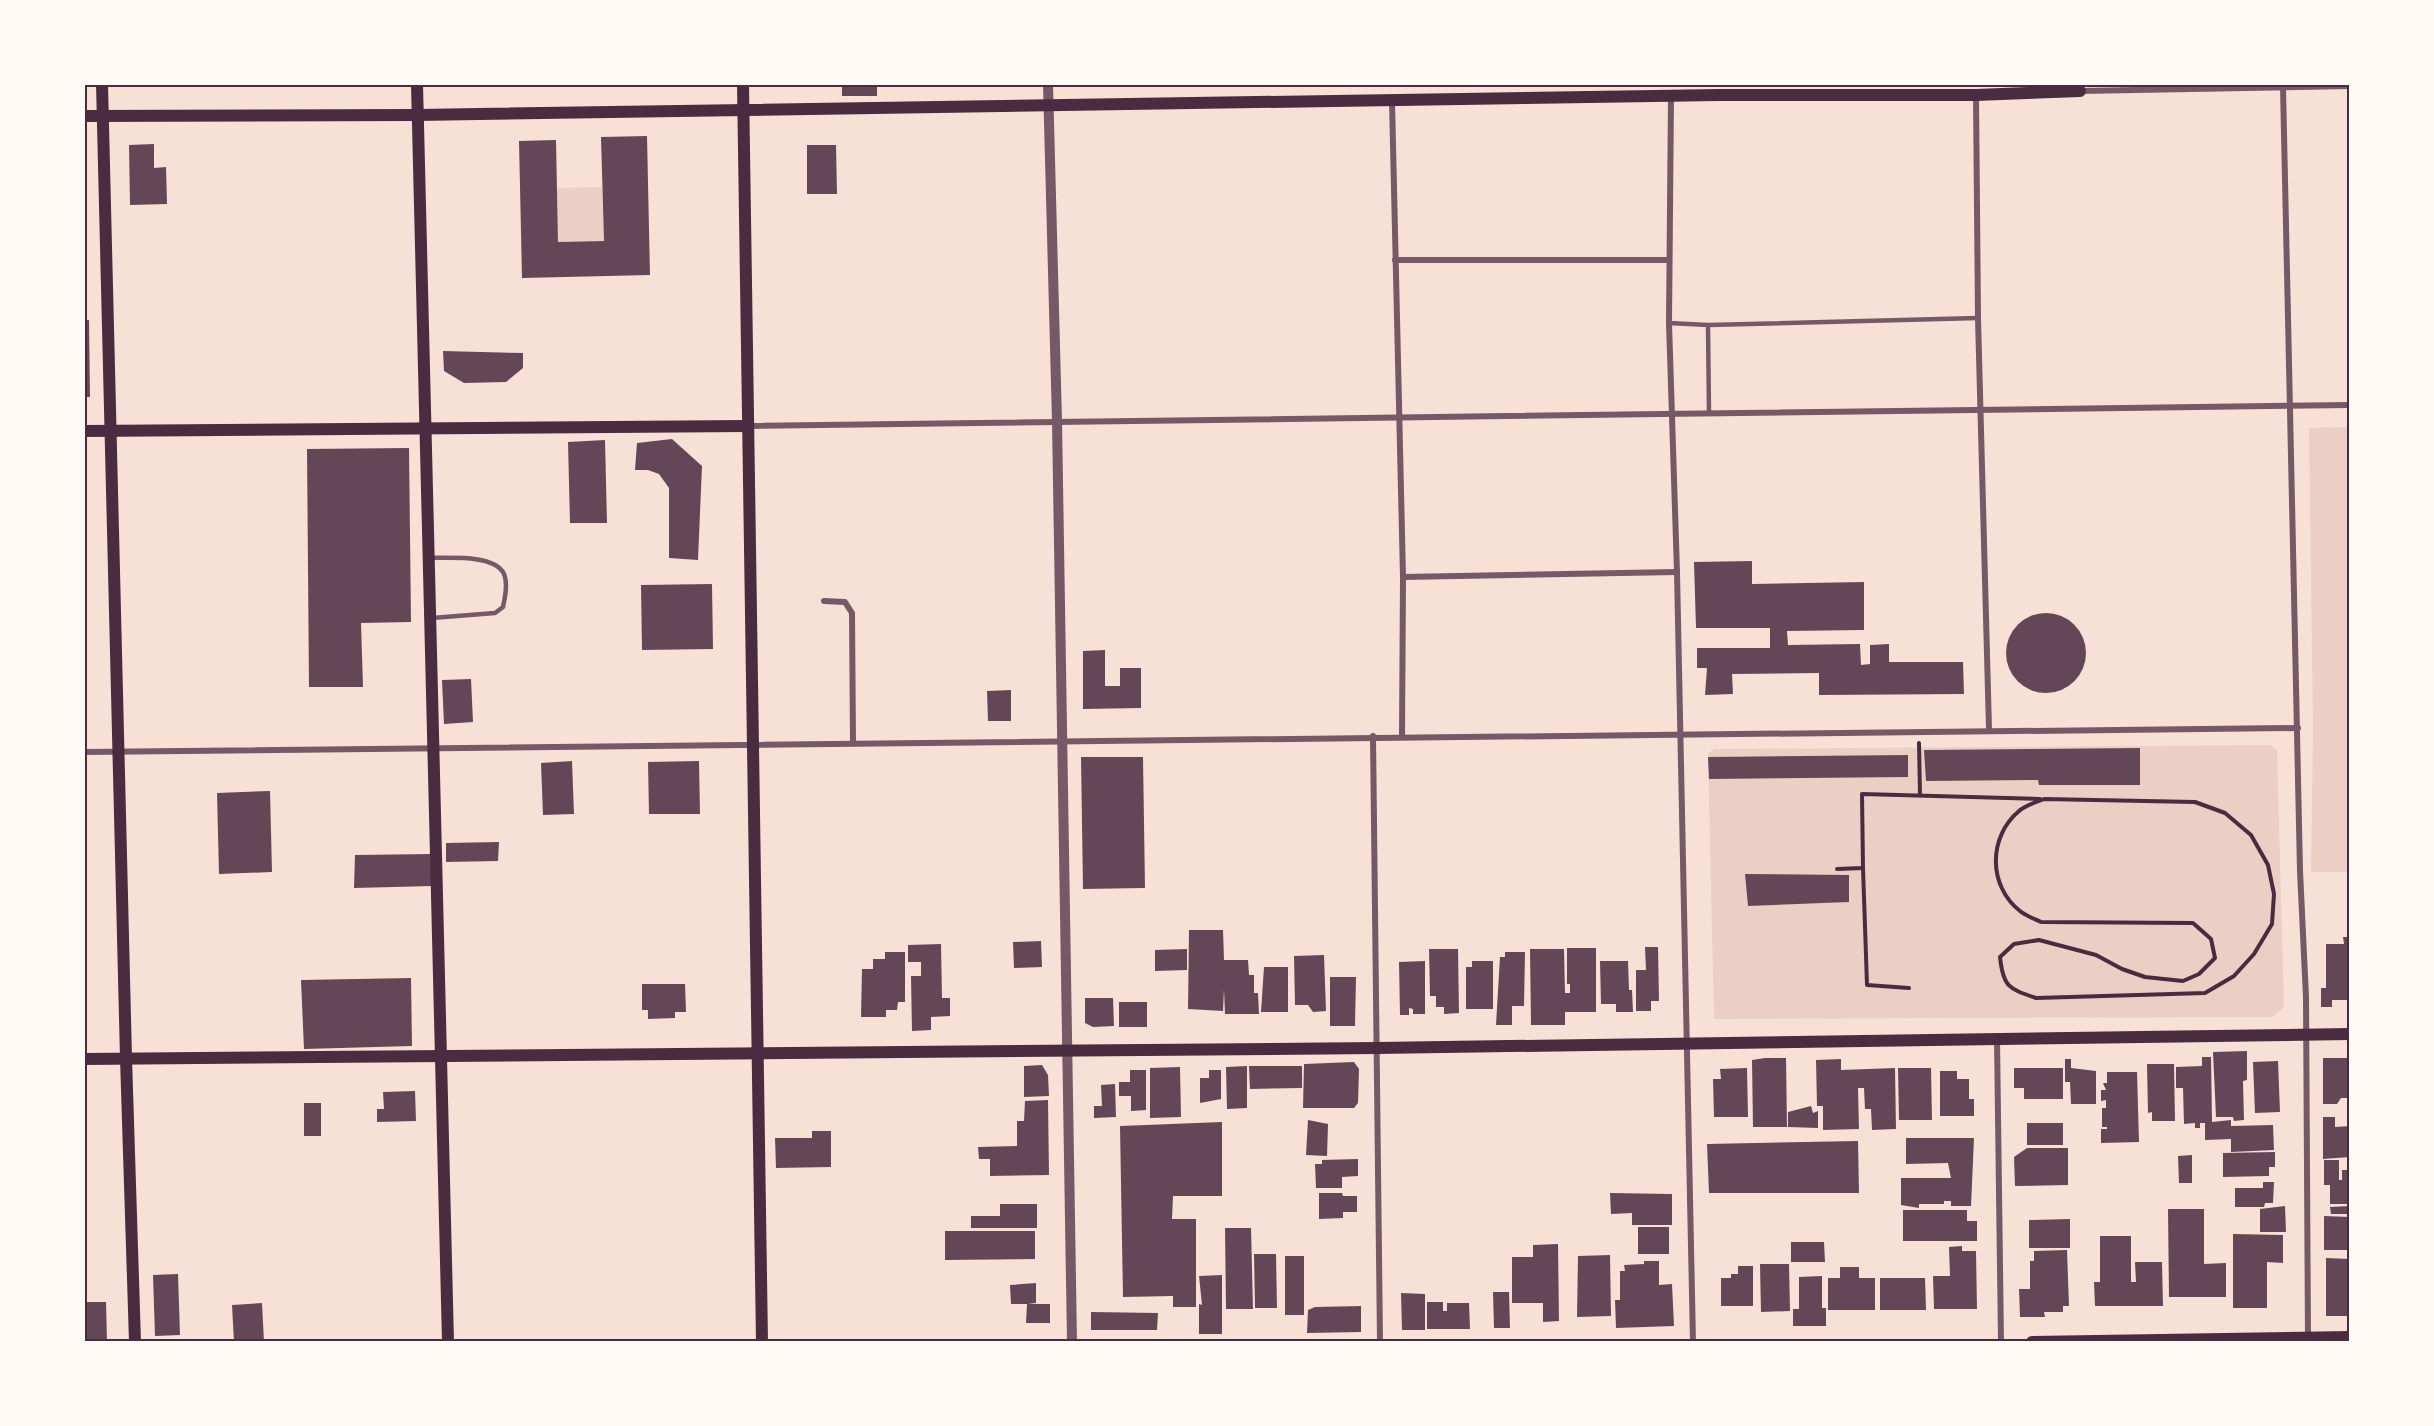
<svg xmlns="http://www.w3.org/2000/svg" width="2434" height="1426" font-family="'Titillium Web',sans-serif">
<rect width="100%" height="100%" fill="#f7e1d7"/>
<!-- green -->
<g fill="#ebcfc5">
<path d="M602,187l2,54 -46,1 -1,-54z"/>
<path d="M2350,427v445h-39l2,-144 -4,-300z"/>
<path d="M2270,745l7,5 7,257 -11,10 -559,2 -6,-266 6,-4z"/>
</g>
<!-- building -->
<g fill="#644757">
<rect x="842" y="84" width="35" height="12"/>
<path d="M647,136l3,139 -128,3 -3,-137 37,-1 2,102 46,-1 -3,-104z"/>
<path d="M154,144v24l12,-1 1,37 -37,1 -1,-60z"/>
<path d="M807,145h29l1,49h-30z"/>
<path d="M84,320h5l1,77h-6z"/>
<path d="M443,351l80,2v15l-17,14 -42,1 -20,-12z"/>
<path d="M672,439l30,27 -4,94 -29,-2v-70l-10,-14 -11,-4h-13l2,-27z"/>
<path d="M605,440l2,83h-37l-2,-81z"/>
<path d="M409,448l2,174 -50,1 2,64h-54l-2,-238z"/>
<path d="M1752,561v23l112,-2v48l-77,1 1,14 72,-1 1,21 9,-1v-19l19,-1v18h74l1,32 -145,1v-22l-87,1 1,20 -28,1 2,-27h-10v-20h73v-20h-74l-2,-66z"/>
<path d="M712,584l1,65 -71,1 -1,-65z"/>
<circle cx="2046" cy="653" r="40"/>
<path d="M1105,650v36h15v-18h21v40l-58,1v-58z"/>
<path d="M471,679l2,43 -29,2 -2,-44z"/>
<path d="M1011,690v31h-23l-1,-30z"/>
<path d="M2140,748v37h-101l-1,-5 -112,1 -2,-31z"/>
<path d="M1908,755v22l-199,2 -1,-22z"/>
<path d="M1081,757h62l2,131 -62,1z"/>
<path d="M572,761l2,53 -31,1 -2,-52z"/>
<path d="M699,761l1,53h-51l-1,-52z"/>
<path d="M270,791l2,81 -53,2 -2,-81z"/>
<path d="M499,842l-1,19 -52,1v-19z"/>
<path d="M432,854l1,32 -79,2 1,-33z"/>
<path d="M1745,874l104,1v27l-101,4z"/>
<path d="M1189,930h34l1,30h24l1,15h5v18h4l1,21h-34l-1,-25 -1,22 -35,-2z"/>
<path d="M2343,937h7v63h-18v7h-11v-19h5v-44h18z"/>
<path d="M1041,941l1,26 -28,1 -1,-26z"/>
<path d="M941,944l1,54h8v18l-19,1v13l-19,1 -1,-55h10v-14h-13v-17z"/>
<path d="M1645,947h13l1,54h-8v10h-15v-41h10z"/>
<path d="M1567,948h29v64h-31v13h-34l-1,-76h34l1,44h5v-9h-3z"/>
<path d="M1187,949v21l-32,1v-21z"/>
<path d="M1429,949h29l1,64 -15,1v-7h-8v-11h-6z"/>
<path d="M885,952h20v50h-7l-1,8h-11v7h-25l1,-48h11v-10h12z"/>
<path d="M1505,952h20l-1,54h-12v19h-16l4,-68h5z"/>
<path d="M1324,955l2,56 -13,1 -5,-7h-13l-1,-49z"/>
<path d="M1425,961v53h-12v-5l-4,-1v7h-9l-1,-53z"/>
<path d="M1472,961h21v48h-27v-42h6z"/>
<path d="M1600,961h28l1,29h3l1,22h-17v-8h-15z"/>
<path d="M1264,967h24v45h-27z"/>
<path d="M1330,977h26l-1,49h-25z"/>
<path d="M411,978l1,68 -108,3 -3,-69z"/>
<path d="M642,984h43l1,28h-11v6l-27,1v-9h-6z"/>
<path d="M1085,998h28l1,28 -21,1 -8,-4z"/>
<rect x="1119" y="1002" width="28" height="25"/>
<path d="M2247,1051v29l-4,1 1,39 -10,1 -1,-4h-17l-3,-65z"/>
<path d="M2202,1057h9l1,65 19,-2v6l42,-1 1,25 -43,2v-13l-26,1v-17h-5v5h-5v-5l-11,1 -1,-36h-7v-21l26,-1z"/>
<path d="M1765,1058h21l1,69h-34l-1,-67z"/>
<path d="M2323,1058h27v40h-9l-4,6h-14z"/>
<path d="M1841,1059v11l54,-2 1,61 -24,1 -1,-21h-6l-1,-21h-6l1,41 -36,1v-24h-6l-1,-46z"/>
<path d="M2065,1059h6v9l25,3v33h-25l-1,-22h-5z"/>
<path d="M2278,1061l2,51 -25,1 -2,-51z"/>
<path d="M1354,1062l5,7 -1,34 -4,5h-51l1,-44z"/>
<path d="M2147,1064h27l1,57h-23v-9l-4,1z"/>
<path d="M1042,1065l6,10 1,21 -25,1v-31z"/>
<path d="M1247,1066v42l-20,1 -1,-42z"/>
<path d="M1249,1066h53v22l-52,1z"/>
<path d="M1180,1067l1,50 -31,1v-50z"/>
<path d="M1747,1068l1,49h-34l-1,-38h8l-1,-10z"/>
<path d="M1898,1068h33l1,52h-33z"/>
<path d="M2014,1068h49v31h-39v-11h-10z"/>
<path d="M1130,1070h16v40l-15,1v-15h-12v-14h11z"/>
<path d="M1209,1070h12v29l-21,4v-25h9z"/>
<path d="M1940,1071h17v8h12v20h5v17h-34z"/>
<path d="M2107,1072h30l2,70 -38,1v-14h6v-2h-5v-19h4v-8l-5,1v-11h5l-3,-7h4z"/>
<path d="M1115,1084l1,33 -22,1v-12h8l-1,-21z"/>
<path d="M415,1091l1,30 -39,1v-13h7l-1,-17z"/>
<path d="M1048,1100l1,75 -59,1v-17h-11l-1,-12 39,-1v-25h7l1,-20z"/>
<rect x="304" y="1103" width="17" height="33"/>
<path d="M1811,1106l2,7 5,-2v17l-30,-1v-15z"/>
<path d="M2323,1117h12v10l15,-1v31l-27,2z"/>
<path d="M1308,1120l20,4 -1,32 -21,-1z"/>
<path d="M1222,1122v74h-49l-1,23h24v88h-23v-11l-50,1 -3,-171z"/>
<rect x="2027" y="1123" width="36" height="22"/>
<path d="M812,1131h19v36l-55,1 -1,-30h37z"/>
<path d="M1906,1138h68l-3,68h-20v-5h-7v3h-25v4l-18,-3v-27h50l-3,-15 -42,1z"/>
<path d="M1858,1141l1,52h-150l-2,-49z"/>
<path d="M2027,1148h41v37l-53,1 -1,-29z"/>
<path d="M2275,1152v15h-6v9l-46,1v-24z"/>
<path d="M2192,1155v28h-13l-1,-27z"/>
<path d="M1358,1159v17l-16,1v11h-26l-1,-24h7v-4z"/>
<path d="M2324,1160h15v20h3v-10h8l-2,34h-18v-19h-6z"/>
<path d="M2263,1182h11l-1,21h-8l-1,4h-29v-19h28z"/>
<path d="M1319,1193h23l1,3h14v16h-14v6l-24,1z"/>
<path d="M1610,1193l62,1v31h-40v-12l-21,1z"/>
<path d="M1000,1204h37v24h-66v-12h29z"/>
<path d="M2285,1206l1,26h-26v-23z"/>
<path d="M2350,1206v8h-19l-1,-7z"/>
<path d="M2168,1209h36v55l22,-1v34h-57z"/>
<path d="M1903,1210h64v11h10v20h-74z"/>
<path d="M2324,1216l26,1v33h-26z"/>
<path d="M2070,1219v29h-41v-28z"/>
<rect x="1638" y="1227" width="31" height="27"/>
<path d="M1225,1228h26l2,81h-27z"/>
<path d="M945,1231h90v28l-90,1z"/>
<path d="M2233,1234l50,1v28l-16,-1v46h-34z"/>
<path d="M2100,1236h31v46h5l-1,-20h27l1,44h-68l-1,-24h6z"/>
<path d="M1791,1242h33l1,20h-34z"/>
<path d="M1558,1244l1,77 -16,1v-19h-31v-46h21v-12z"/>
<path d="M1962,1246v5h14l1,58h-43l-1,-33h17l-1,-29z"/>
<path d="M2067,1250l2,56h-6v6h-19l1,5h-25l-1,-28h11v-28h4v-10z"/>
<path d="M1254,1254h22l1,54h-22z"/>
<path d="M1610,1255l1,61 -34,1 1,-61z"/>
<rect x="1285" y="1256" width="19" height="59"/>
<path d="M2326,1258l24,1v57h-24z"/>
<path d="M1644,1261h15v24l13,-1 2,42 -58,2 -1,-28h5v-29h5l-1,-6 20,-1z"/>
<path d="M1760,1264h29l1,47 -29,1z"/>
<path d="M1738,1266h15v40h-32v-28h10v-4h7z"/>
<path d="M1840,1267h19v11h16v32h-47v-32h12z"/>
<path d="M178,1274l2,61 -25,1 -2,-61z"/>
<path d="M1222,1275v59h-23v-30l3,1 -3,-29z"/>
<path d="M1822,1276v32h4v18h-33v-17h6v-32z"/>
<path d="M1880,1278h45l1,32h-46z"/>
<path d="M1036,1283v20l-8,1h22v19h-24l1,-19h-16l-1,-19z"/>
<path d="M1493,1292h16l1,36h-16z"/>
<path d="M1401,1293l24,1v36h-23z"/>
<path d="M84,1302h22l1,40h-23z"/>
<path d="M1427,1302h16v9h4v-8h22l1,26h-43z"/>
<path d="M262,1303l2,39h-30l-2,-37z"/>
<path d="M1361,1306v26l-54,1 1,-23 7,-3z"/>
<path d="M1091,1312l67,1 -1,17h-66z"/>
</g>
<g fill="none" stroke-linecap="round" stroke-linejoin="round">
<!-- path -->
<g stroke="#4a2c40" stroke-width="4">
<path d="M1919,743l1,52"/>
<path d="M2044,799l151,3 30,11 26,22 17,30 6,29 -2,30 -18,30 -20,22 -29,17 -169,5c-27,-9 -33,-11 -36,-41l14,-13 25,-4 57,15 26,14 23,8 38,4 16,-7 16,-16 -4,-19 -18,-16 -152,-1c-6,-3 -15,-6 -21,-11 -32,-25 -32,-74 -1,-100 6,-6 18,-9 25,-12z"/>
<path d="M1863,868l4,117 42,3"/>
<path d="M1837,869l26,-1 -1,-74 178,5"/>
</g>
<!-- service -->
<g stroke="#755966" stroke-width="4.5">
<path d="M1669,323l39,2 1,89"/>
<path d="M1708,325l270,-7"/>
<path d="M429,558c19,0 66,-4 75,16 4,10 1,23 -1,33l-8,6 -63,5"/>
</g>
<!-- minor -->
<g stroke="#755966" stroke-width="6">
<path d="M2283,87l17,784 6,126 2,343"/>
<path d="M2080,91l270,-5"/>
<path d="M1976,95l2,223 11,411"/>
<path d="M1671,97l-2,226 8,249 16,770"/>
<path d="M1392,101l11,476 -1,160"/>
<path d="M1395,260h274"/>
<path d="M748,426l1602,-21"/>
<path d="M1403,577l274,-5"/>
<path d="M824,601l21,1 7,11 1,130"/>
<path d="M1373,736l7,606"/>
<path d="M84,752l2214,-24"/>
<path d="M1997,1039l4,303"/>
</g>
<!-- tertiary -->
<path stroke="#755966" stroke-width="10" d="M1048,84l9,337 15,921"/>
<!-- secondary -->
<g stroke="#4a2c40" stroke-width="12">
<path d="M102,84l24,974 9,284"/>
<path d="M417,84l31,1258"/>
<path d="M743,84l19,1258"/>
<path d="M84,116l334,-1 1301,-20h257l104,-4"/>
<path d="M84,431l664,-5"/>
<path d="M84,1059l1293,-11 973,-14"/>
<path d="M2032,1342l318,-5"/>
</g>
</g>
<!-- border -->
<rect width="2434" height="1426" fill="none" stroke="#fffaf5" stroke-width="171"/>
<rect x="86" y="86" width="2262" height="1254" fill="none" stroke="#4a2c40" stroke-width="2"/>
</svg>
